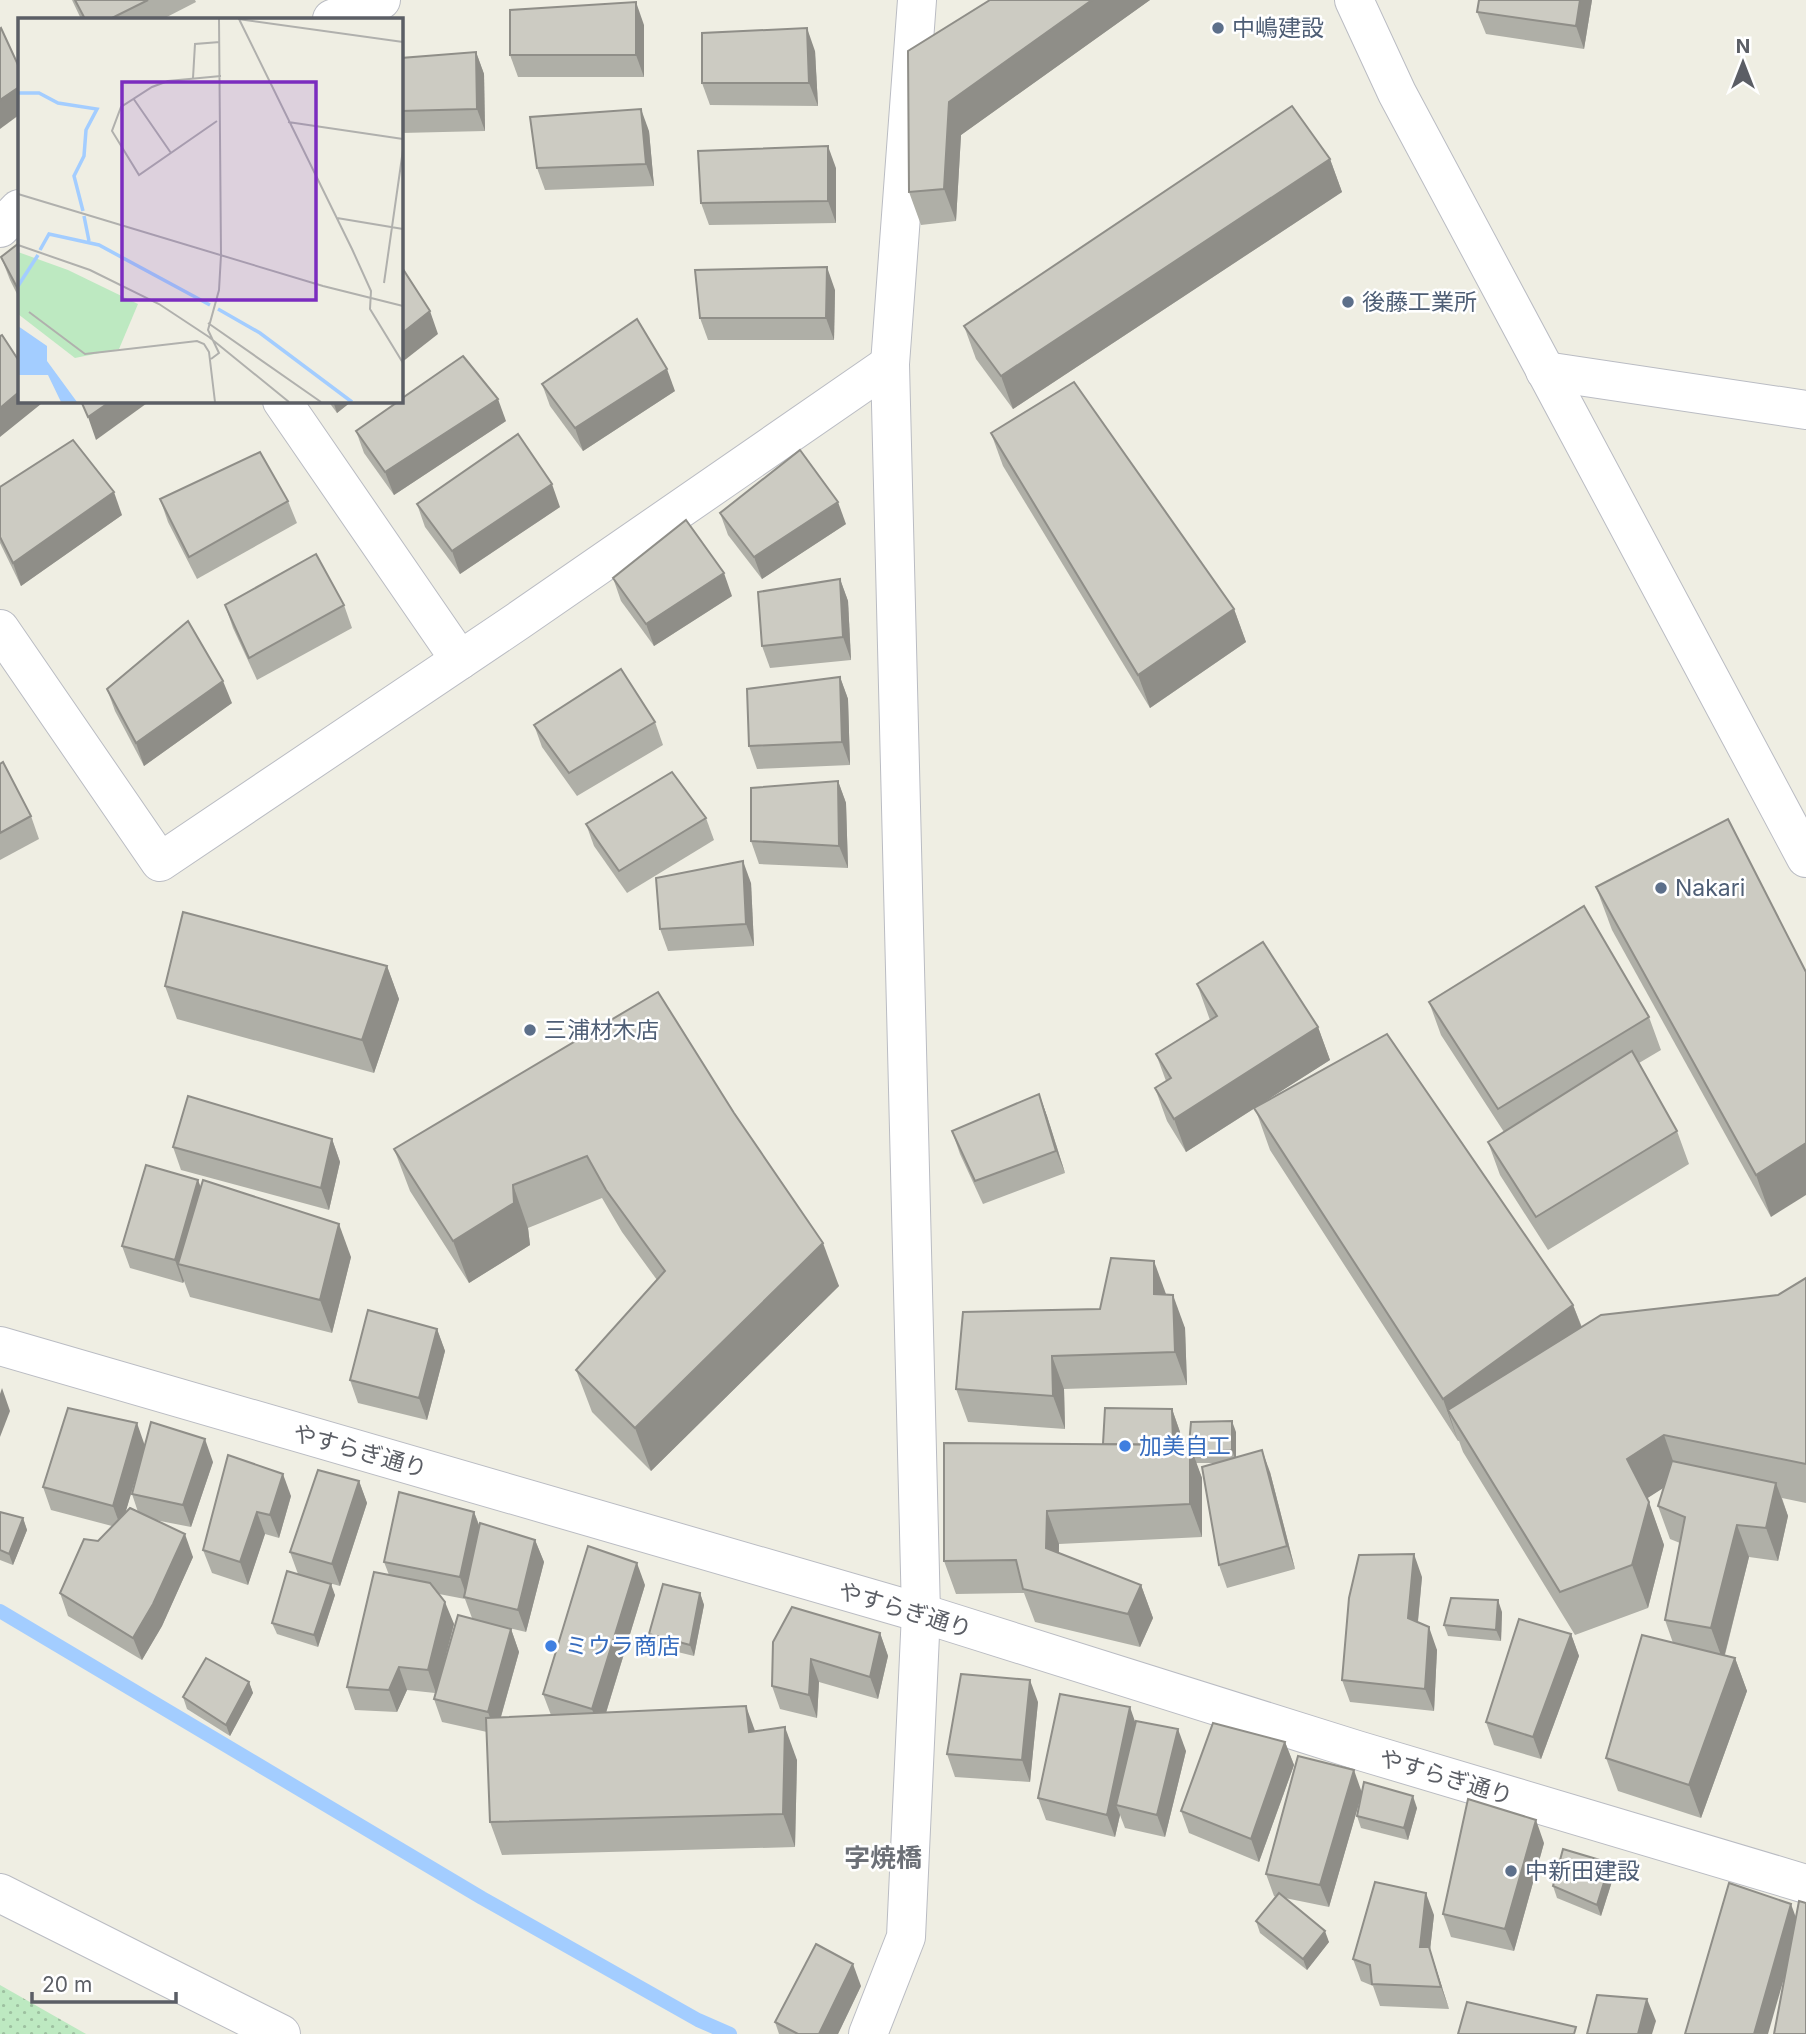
<svg xmlns="http://www.w3.org/2000/svg" width="1806" height="2034" font-family="Inter,'Noto Sans JP',sans-serif">
<defs>
<pattern id="green-dots" width="8" height="8" patternUnits="userSpaceOnUse" patternTransform="scale(1.75)"><rect width="8" height="8" fill="#bde9c1"/><path d="M2 2h.1M6 6h.1" fill="none" stroke="#9dc0a0" stroke-width="1.8" stroke-linecap="round"/></pattern>
</defs>
<rect width="100%" height="100%" fill="#efeee3"/>
<!-- green -->
<path fill="url(#green-dots)" d="M0,1985l86,49h-86z"/>
<g fill="none" stroke-linecap="round" stroke-linejoin="round">
<!-- stream -->
<path stroke="#a3cdff" stroke-width="14" d="M0,1611l482,287 216,122 32,14"/>
<defs>
<g id="minor">
<path d="M1354,0l43,93 409,765"/>
<path d="M332,19l49,-19"/>
<path d="M0,228l19,-19"/>
<path d="M1545,371l261,39"/>
<path d="M282,401l178,259"/>
<path d="M0,629l160,233 358,-241 372,-257"/>
<path d="M0,1346l921,267 436,137 449,134"/>
<path d="M0,1893l281,141"/>
<path d="M868,2034l38,-97 15,-324 -31,-1249 27,-364"/>
</g>
</defs>
<!-- minor casing -->
<use href="#minor" stroke="#babcc3" stroke-width="40"/>
<!-- minor -->
<use href="#minor" stroke="#fff" stroke-width="38"/>
</g>
<!-- wall -->
<g fill="#afafa7" fill-rule="evenodd">
<path d="M72,0h123l1,2 -33,17h-82z"/>
<path d="M990,0h160l-189,135 -5,86 -35,4 -12,-33z"/>
<path d="M1479,0h113l-8,49 -98,-15 -9,-22z"/>
<path d="M644,25v52h-126l-8,-22z"/>
<path d="M815,51l3,55 -108,-1 -8,-22z"/>
<path d="M476,52l8,22 1,57 -84,2v-75z"/>
<path d="M649,131l5,55 -109,4 -8,-22z"/>
<path d="M1330,159l12,33 -329,217 -37,-50 -12,-33z"/>
<path d="M836,168v55l-127,2 -8,-22z"/>
<path d="M19,243v55l-9,-18 -9,-23z"/>
<path d="M835,290l-1,50h-126l-8,-22z"/>
<path d="M542,384l133,7 -92,60 -33,-45z"/>
<path d="M328,401h24l-15,12z"/>
<path d="M506,421l-112,74 -30,-42 -8,-22z"/>
<path d="M991,433l243,176 12,33 -96,66 -147,-242z"/>
<path d="M0,487l122,28 -101,71 -21,-43z"/>
<path d="M160,499l128,2 9,22 -100,56 -29,-57z"/>
<path d="M417,504l143,3 -100,67 -35,-47z"/>
<path d="M720,513l126,11 -84,55 -34,-44z"/>
<path d="M613,578l119,18 -78,50 -33,-45z"/>
<path d="M840,579l8,22 3,59 -81,8 -8,-22z"/>
<path d="M225,605h119l8,23 -95,52 -24,-52z"/>
<path d="M840,677l8,22 2,66 -93,4 -8,-23z"/>
<path d="M107,689l125,14 -88,63 -29,-55z"/>
<path d="M655,722l8,23 -86,51 -35,-49 -8,-22z"/>
<path d="M0,764l31,52 8,23 -39,21z"/>
<path d="M838,781l8,22 2,65 -89,-4 -8,-23z"/>
<path d="M706,818l8,22 -87,53 -33,-47 -8,-22z"/>
<path d="M1728,819l43,398 -159,-287 -16,-43z"/>
<path d="M751,883l3,63 -86,5 -8,-22z"/>
<path d="M387,966l12,33 -25,74 -197,-54 -12,-33z"/>
<path d="M1197,984l121,43 12,33 -68,43 311,202 9,22 196,-32 28,-17v225l-24,-5 6,18 -10,45 -29,-4 -24,98 10,3 12,33 -46,127 -83,-27 -12,-33 67,-115 -8,-23 15,-77 -10,-4 -12,-33 6,-19 -17,11 17,47 -16,63 -73,27 -112,-183 -4,-11h-1l-188,-291 -15,-42 -69,44 -19,-31 -12,-33 11,-7 -10,-27 54,-34z"/>
<path d="M658,992l181,294 -188,185 -59,-59 -16,-42 81,-90 -35,-48 -20,-34 -74,30 2,17 -61,38 -59,-92 -16,-42z"/>
<path d="M1429,1002l220,15 12,33 -22,13 38,68 12,33 -141,86 -48,-75 -12,-33 16,-10 -63,-97z"/>
<path d="M1039,1094l8,22 18,57 -82,31 -23,-50 -8,-23z"/>
<path d="M332,1139l8,23 -11,48 -148,-40 -8,-23z"/>
<path d="M201,1188l150,69 -19,76 -142,-36 -6,-16 -1,2 -53,-15 -8,-22z"/>
<path d="M1166,1295l19,33 2,57 -123,4 1,40 -97,-7 -12,-33 144,-80z"/>
<path d="M437,1329l8,22 -18,69 -69,-17 -8,-23z"/>
<path d="M1172,1409l8,23v13h9l47,-13v25l34,15 25,97 -68,19 -8,-23 -1,-102h-22l6,15v59l-143,7v9l82,32 12,33 -13,29 -105,-25 -11,-29 -68,1 -12,-33 159,-117z"/>
<path d="M145,1445l68,17 -22,65 -36,-7 38,37 -31,69 -20,34 -74,-44 -8,-23 38,-52 14,-15 -61,-16 -8,-23zM140,1464l-8,30 6,18 -13,1z"/>
<path d="M228,1455l63,41 -12,42 -14,-4 -17,51 -36,-12 -9,-23z"/>
<path d="M359,1481l8,22 -27,83 -22,-6 17,15 -17,52 -41,-13 -5,-11 26,-49 -8,-22z"/>
<path d="M0,1512l23,6 4,12 -14,35 -13,-5z"/>
<path d="M474,1512l6,15 55,13 9,22 -18,70 -21,-5 6,2 8,23 -18,65 50,-2 -8,-21 102,-109 -39,128 149,18 42,29 -2,87 -293,8 -12,-33 -3,-90 -45,-10 -8,-23 1,-6 -28,-3 -10,22 -42,-2 -8,-23 42,-112 -5,-13zM439,1594l26,5 7,19 -30,52 12,-46z"/>
<path d="M1422,1577l-4,45 19,28 -3,61 -84,-9 -8,-22z"/>
<path d="M700,1593l4,12 -10,51 -41,-10 -4,-12z"/>
<path d="M1502,1612l-1,29 -53,-5 -4,-11z"/>
<path d="M880,1633l8,23 -10,43 -59,-17 -2,36 -37,-9 -8,-23 1,-44z"/>
<path d="M1571,1634l8,22 -38,103 -47,-14 -8,-23z"/>
<path d="M249,1682l4,11 -23,43 -43,-27 -4,-12z"/>
<path d="M1038,1702l-8,80 -75,-5 -8,-23z"/>
<path d="M1135,1723l51,28 -21,86 -40,-9 -5,-13 -5,22 -69,-17 -8,-22z"/>
<path d="M1285,1742l9,23 -35,97 -70,-29 -8,-22z"/>
<path d="M1362,1792l55,16 -9,32 -47,-12 -4,-12 4,-20 -32,111 -44,-9 44,44 -22,28 -47,-37 -4,-12 20,-24 -2,-1 -8,-22z"/>
<path d="M1544,1843l-30,108 -63,-14 -8,-23z"/>
<path d="M1610,1863l4,12 -13,41 -44,-18 -4,-12z"/>
<path d="M1434,1915l-4,35 19,59 -69,-3 -7,-20 -12,-5 -8,-22z"/>
<path d="M861,1986l-23,48h-59l-4,-12z"/>
</g>
<!-- shaded-wall -->
<g fill="#8f8e88">
<path d="M1092,0h58l-189,135 -5,86 -12,-32 5,-87z"/>
<path d="M1580,0h12l-8,49 -8,-23z"/>
<path d="M636,2l8,23v52l-8,-22z"/>
<path d="M807,28l8,23 3,55 -9,-23z"/>
<path d="M476,52l8,22 1,57 -8,-22z"/>
<path d="M19,87v28l-19,14v-29z"/>
<path d="M641,109l8,22 5,55 -8,-22z"/>
<path d="M828,146l8,22v55l-8,-22z"/>
<path d="M1330,159l12,33 -329,217 -12,-33z"/>
<path d="M827,267l8,23 -1,50 -8,-22z"/>
<path d="M430,311l8,23 -37,29v-29z"/>
<path d="M667,369l8,22 -92,60 -8,-23z"/>
<path d="M19,392v9h21l1,3 -41,33v-29z"/>
<path d="M498,399l8,22 -112,74 -9,-23z"/>
<path d="M111,401h39l-54,39 -8,-23z"/>
<path d="M333,401h19l-15,12z"/>
<path d="M552,484l8,23 -100,67 -8,-23z"/>
<path d="M114,492l8,23 -101,71 -8,-23z"/>
<path d="M838,502l8,22 -84,55 -8,-22z"/>
<path d="M724,573l8,23 -78,50 -8,-22z"/>
<path d="M840,579l8,22 3,59 -8,-23z"/>
<path d="M1234,609l12,33 -96,66 -12,-33z"/>
<path d="M840,677l8,22 2,66 -8,-23z"/>
<path d="M223,681l9,22 -88,63 -8,-23z"/>
<path d="M838,781l8,22 2,65 -9,-22z"/>
<path d="M743,861l8,22 3,63 -8,-22z"/>
<path d="M387,966l12,33 -25,74 -12,-33z"/>
<path d="M1318,1027l12,33 -144,92 -12,-33z"/>
<path d="M1039,1094l8,22 18,57 -9,-22z"/>
<path d="M332,1139l8,23 -11,48 -8,-22z"/>
<path d="M1806,1143v52l-35,22 -15,-42z"/>
<path d="M198,1180l9,23 -29,61 6,17 -1,2 -8,-23z"/>
<path d="M513,1185l15,43 2,17 -61,38 -16,-42z"/>
<path d="M339,1224l12,33 -19,76 -12,-33z"/>
<path d="M823,1243l16,43 -188,185 -16,-43z"/>
<path d="M1154,1261l12,33v32l-12,-32z"/>
<path d="M1173,1295l12,33 2,57 -12,-33z"/>
<path d="M1573,1305l16,42 -141,63 10,31 -15,-42z"/>
<path d="M437,1329l8,22 -18,69 -8,-22z"/>
<path d="M1052,1356l12,33 1,40 -12,-33z"/>
<path d="M2,1388l8,23 -10,26v-43z"/>
<path d="M1172,1409l8,23 2,37 -9,-22z"/>
<path d="M1232,1421l4,11v30l-4,-12z"/>
<path d="M137,1423l8,23 -24,82 -8,-22z"/>
<path d="M1664,1435l15,43 -36,23 -16,-42z"/>
<path d="M205,1439l8,23 -22,65 -8,-22z"/>
<path d="M1190,1445l12,33v59l-12,-33z"/>
<path d="M1262,1450l8,22 25,97 -8,-23z"/>
<path d="M283,1474l8,22 -12,42 -9,-23z"/>
<path d="M359,1481l8,22 -27,83 -8,-22z"/>
<path d="M1776,1483l12,33 -10,45 -12,-33z"/>
<path d="M1649,1502l15,43 -16,63 -16,-43z"/>
<path d="M1047,1511l12,33 -1,37 -12,-33z"/>
<path d="M257,1512l8,22 -17,51 -8,-23z"/>
<path d="M474,1512l8,22 -14,66 -8,-23z"/>
<path d="M23,1518l4,12 -14,35 -4,-11z"/>
<path d="M1737,1525l12,32 -26,104 -12,-33z"/>
<path d="M185,1534l8,23 -31,69 -20,34 -9,-22z"/>
<path d="M535,1540l9,22 -18,70 -8,-22z"/>
<path d="M1414,1554l8,23 -6,63 -8,-22z"/>
<path d="M637,1563l8,22 -45,147 -8,-23z"/>
<path d="M331,1584l4,11 -17,52 -4,-12z"/>
<path d="M1141,1585l12,33 -13,29 -12,-33z"/>
<path d="M700,1593l4,12 -10,51 -4,-11z"/>
<path d="M1498,1600l4,12 -1,29 -5,-11z"/>
<path d="M445,1602l9,22 -18,69 -8,-23z"/>
<path d="M1429,1627l8,23 -3,61 -9,-22z"/>
<path d="M511,1629l8,23 -23,82 -8,-22z"/>
<path d="M880,1633l8,23 -10,43 -8,-22z"/>
<path d="M1571,1634l8,22 -38,103 -8,-22z"/>
<path d="M1735,1658l12,33 -46,127 -12,-33z"/>
<path d="M811,1659l8,23 -2,36 -8,-23z"/>
<path d="M399,1667l8,23 -10,22 -8,-22z"/>
<path d="M1030,1680l8,22 -8,80 -8,-22z"/>
<path d="M249,1682l4,11 -23,43 -4,-11z"/>
<path d="M746,1706l12,33 -9,-7z"/>
<path d="M1130,1707l8,23 -22,75 4,10 -5,22 -8,-22z"/>
<path d="M785,1727l12,33 -2,87 -12,-33z"/>
<path d="M1178,1729l8,22 -21,86 -8,-22z"/>
<path d="M1285,1742l9,23 -35,97 -8,-23z"/>
<path d="M1354,1770l8,23 -33,114 -9,-22z"/>
<path d="M1413,1796l4,12 -9,32 -4,-12z"/>
<path d="M1536,1820l8,23 -30,108 -9,-22z"/>
<path d="M1610,1863l4,12 -13,41 -4,-11z"/>
<path d="M1426,1893l8,22 -4,35 19,59 -8,-22 -21,-40z"/>
<path d="M1791,1904l8,22 -31,108h-14z"/>
<path d="M1325,1931l4,11 -22,28 -4,-11z"/>
<path d="M853,1964l8,22 -23,48h-19z"/>
<path d="M1647,1999l9,22 -4,13h-14z"/>
</g>
<!-- building -->
<g fill="#cccbc2" stroke="#8f8e88" stroke-width="2">
<path d="M75,0h73l-38,19h-25z"/>
<path d="M990,0h102l-143,102 -5,87 -35,3 -1,-141z"/>
<path d="M1479,0h101l-4,26 -99,-14z"/>
<path d="M636,2v53h-126v-45z"/>
<path d="M1,28l18,39v20l-19,13v-71z"/>
<path d="M807,28l2,55h-107v-50z"/>
<path d="M476,52l1,57 -76,2v-53z"/>
<path d="M1292,106l38,53 -329,217 -37,-50z"/>
<path d="M641,109l5,55 -109,4 -7,-51z"/>
<path d="M828,146v55l-127,2 -3,-52z"/>
<path d="M19,243v48l-18,-34z"/>
<path d="M401,266l29,45 -29,23z"/>
<path d="M827,267l-1,51h-126l-5,-48z"/>
<path d="M637,319l30,50 -92,59 -33,-44z"/>
<path d="M2,335l17,26v31l-19,16v-72z"/>
<path d="M463,356l35,43 -113,73 -29,-41 43,-30h2v-2z"/>
<path d="M1074,382l160,227 -96,66 -147,-242z"/>
<path d="M81,401h30l-23,16z"/>
<path d="M518,434l34,50 -100,67 -35,-47z"/>
<path d="M73,440l41,52 -101,71 -13,-26v-50z"/>
<path d="M800,450l38,52 -84,55 -34,-44z"/>
<path d="M260,452l28,49 -99,56 -29,-58z"/>
<path d="M686,520l38,53 -78,51 -33,-46z"/>
<path d="M316,554l28,51 -95,53 -24,-53z"/>
<path d="M840,579l3,58 -81,9 -4,-54z"/>
<path d="M188,621l35,60 -87,62 -29,-54z"/>
<path d="M621,669l34,53 -86,51 -35,-48z"/>
<path d="M840,677l2,65 -93,4 -2,-57z"/>
<path d="M3,762l28,54 -31,17v-69z"/>
<path d="M672,772l34,46 -87,53 -33,-47z"/>
<path d="M838,781l1,65 -88,-5v-53z"/>
<path d="M1728,819l78,153v171l-50,32 -160,-288z"/>
<path d="M743,861l3,63 -86,5 -4,-51z"/>
<path d="M1584,906l65,111 -151,92 -69,-107z"/>
<path d="M183,912l204,54 -25,74 -197,-54z"/>
<path d="M1263,942l55,85 -144,92 -19,-31 16,-10 -15,-24 61,-38 -20,-32z"/>
<path d="M658,992l76,121 89,130 -188,185 -59,-58 89,-99 -59,-81 -19,-34 -74,29 1,18 -61,38 -59,-92z"/>
<path d="M1387,1034l186,271 -130,94 -189,-291z"/>
<path d="M1632,1051l45,80 -141,86 -48,-75z"/>
<path d="M1039,1094l17,57 -81,30 -23,-50z"/>
<path d="M188,1096l144,43 -11,49 -148,-41z"/>
<path d="M146,1165l52,15 -23,80 -53,-14z"/>
<path d="M203,1180l136,44 -19,76 -142,-36z"/>
<path d="M1111,1258l43,3v33l19,1 2,57 -123,4 1,40 -97,-7 7,-77 137,-3z"/>
<path d="M1806,1278v186l-142,-29 -37,24 22,43 -17,63 -72,27 -112,-182 153,-95 177,-20z"/>
<path d="M368,1310l69,19 -18,69 -69,-18z"/>
<path d="M68,1408l69,15 -24,83 -70,-19z"/>
<path d="M1105,1408l67,1 1,36 -70,-1z"/>
<path d="M1232,1421v29l-40,2 -3,-7 2,-23z"/>
<path d="M151,1422l54,17 -22,66 -51,-11z"/>
<path d="M944,1443l246,2v59l-143,7 -1,37 95,37 -13,29 -105,-25 -7,-29 -72,1z"/>
<path d="M1262,1450l25,96 -68,19 -17,-98z"/>
<path d="M228,1455l55,19 -13,41 -13,-3 -17,50 -37,-12z"/>
<path d="M1672,1461l104,22 -10,45 -29,-3 -26,103 -46,-8 20,-103 -27,-11z"/>
<path d="M318,1470l41,11 -27,83 -42,-12z"/>
<path d="M399,1492l75,20 -14,65 -76,-15z"/>
<path d="M130,1508l55,26 -32,70 -20,34 -73,-45 24,-54 14,2z"/>
<path d="M0,1512l23,6 -14,36 -9,-4z"/>
<path d="M480,1523l55,17 -17,70 -54,-13z"/>
<path d="M588,1546l49,17 -45,146 -49,-15z"/>
<path d="M1414,1554l-6,64 21,9 -4,62 -83,-9 7,-82 10,-43z"/>
<path d="M287,1571l44,13 -17,51 -42,-12z"/>
<path d="M374,1572l56,11 15,19 -17,68 -29,-3 -10,23 -42,-3z"/>
<path d="M663,1584l37,9 -10,52 -41,-11z"/>
<path d="M1451,1598l47,2 -2,30 -52,-5z"/>
<path d="M792,1607l88,26 -10,44 -59,-18 -2,36 -37,-9 1,-44z"/>
<path d="M458,1615l53,14 -23,83 -54,-13z"/>
<path d="M1519,1619l52,15 -38,103 -47,-15z"/>
<path d="M1642,1635l93,23 -46,127 -83,-27z"/>
<path d="M206,1658l43,24 -23,43 -43,-28z"/>
<path d="M961,1674l69,6 -8,80 -75,-6z"/>
<path d="M1060,1694l70,13 -23,108 -69,-17z"/>
<path d="M746,1706l3,26 36,-5 -2,87 -293,8 -4,-104z"/>
<path d="M1136,1721l42,8 -21,86 -41,-10z"/>
<path d="M1213,1723l72,19 -34,97 -70,-28z"/>
<path d="M1298,1756l56,14 -34,115 -54,-11z"/>
<path d="M1364,1782l49,14 -9,32 -47,-12z"/>
<path d="M1468,1799l68,21 -31,109 -62,-15z"/>
<path d="M1563,1849l47,14 -13,42 -44,-19z"/>
<path d="M1375,1882l51,11 -6,54h9l12,40 -69,-3 -2,-19 -17,-6z"/>
<path d="M1729,1883l62,21 -37,130h-69z"/>
<path d="M1279,1893l46,38 -22,28 -47,-38z"/>
<path d="M1799,1901l7,2v131h-32z"/>
<path d="M816,1944l37,20 -34,70h-21l-23,-12z"/>
<path d="M1597,1995l50,4 -9,35h-51z"/>
<path d="M1467,2002l109,25 -2,7h-116z"/>
</g>
<!-- markers -->
<g fill="#5c6f8a" stroke="#fff" stroke-width="2.5">
<circle cx="1218" cy="28" r="7"/>
<circle cx="1348" cy="302" r="7"/>
<circle cx="1661" cy="888" r="7"/>
<circle cx="530" cy="1030" r="7"/>
<circle cx="1511" cy="1871" r="7"/>
</g>
<g fill="#3f7fe0" stroke="#fff" stroke-width="2.5">
<circle cx="1125" cy="1446" r="7"/>
<circle cx="551" cy="1646" r="7"/>
</g>
<g text-anchor="middle" dominant-baseline="central" stroke-width="5" stroke-linejoin="round" paint-order="stroke">
<!-- service labels -->
<g font-size="23" fill="#4e5e75" stroke="#fff" text-anchor="start">
<text x="1232" y="28">中嶋建設</text>
<text x="1362" y="302">後藤工業所</text>
<text x="1675" y="888">Nakari</text>
<text x="544" y="1030">三浦材木店</text>
<text x="1525" y="1871">中新田建設</text>
</g>
<!-- shop labels -->
<g font-size="23" fill="#366cbe" stroke="#fff" text-anchor="start">
<text x="1139" y="1446">加美自工</text>
<text x="565" y="1646">ミウラ商店</text>
</g>
<!-- street labels -->
<g font-size="23" fill="#5b5e65" stroke="#fff">
<text transform="translate(360 1451) rotate(16)">やすらぎ通り</text>
<text transform="translate(905 1610) rotate(17)">やすらぎ通り</text>
<text transform="translate(1446 1777) rotate(17)">やすらぎ通り</text>
</g>
<!-- quarter labels -->
<g font-size="26" font-weight="bold" fill="#6c7077" stroke="#fff">
<text x="883" y="1857">字焼橋</text>
</g>
</g>
<!-- overview -->
<g transform="translate(18 18)">
<rect width="385" height="385" fill="#efeee3"/>
<path d="M0,234l50,18 70,34 -19,45 -44,9 -57,-44z" fill="#bde9c1"/>
<path d="M0,308l29,20v15l30,41h-16l-13,-27h-30z" fill="#a3cdff"/>
<path fill="none" stroke="#a3cdff" stroke-width="3.5" d="M0,75h21l19,10 39,6 -11,21 -2,26 -10,20 9,35M66,198l5,25M22,232l9,-16 50,11 111,60M0,268l20,-31M200,291l42,24 92,69"/>
<path fill="none" stroke="#b0b0ad" stroke-width="2" d="M220,1l165,23M221,1l113,230 19,42 -1,18 33,54M175,60l2,-34 25,-2M115,80l38,55M199,103l-78,54 -27,-44 9,-24 31,-20 16,-6 53,-5M270,104l115,17M0,176l305,92 80,20M319,200l66,11M0,227l72,25 69,34 50,33 80,65M366,265l19,-133M11,294l56,42 112,-13 7,3 5,8 6,50M190,305l113,79M193,341l8,-6 -11,-23 11,-40 2,-35 -2,-236"/>
<path fill="#7b2cbf" fill-opacity="0.15" stroke="#7b2cbf" stroke-width="3.5" d="M104,64h194v218h-194z"/>
<rect width="385" height="385" fill="none" stroke="#5b5e65" stroke-width="3.5"/>
</g>
<!-- north arrow -->
<g transform="translate(1743 63)" stroke="#ffffff" stroke-width="5" paint-order="stroke">
<path d="M0-5L12 26L0 18L-12 26Z" fill="#5b5e65"/>
<text y="-10" font-size="19" font-weight="bold" text-anchor="middle" fill="#5b5e65">N</text>
</g>
<!-- scale -->
<path d="M32 1992v10h144v-10" fill="none" stroke="#5b5e65" stroke-width="3.5"/>
<text x="42" y="1992" font-size="21" fill="#5b5e65" stroke="#ffffff" stroke-width="5" paint-order="stroke">20 m</text>
</svg>
